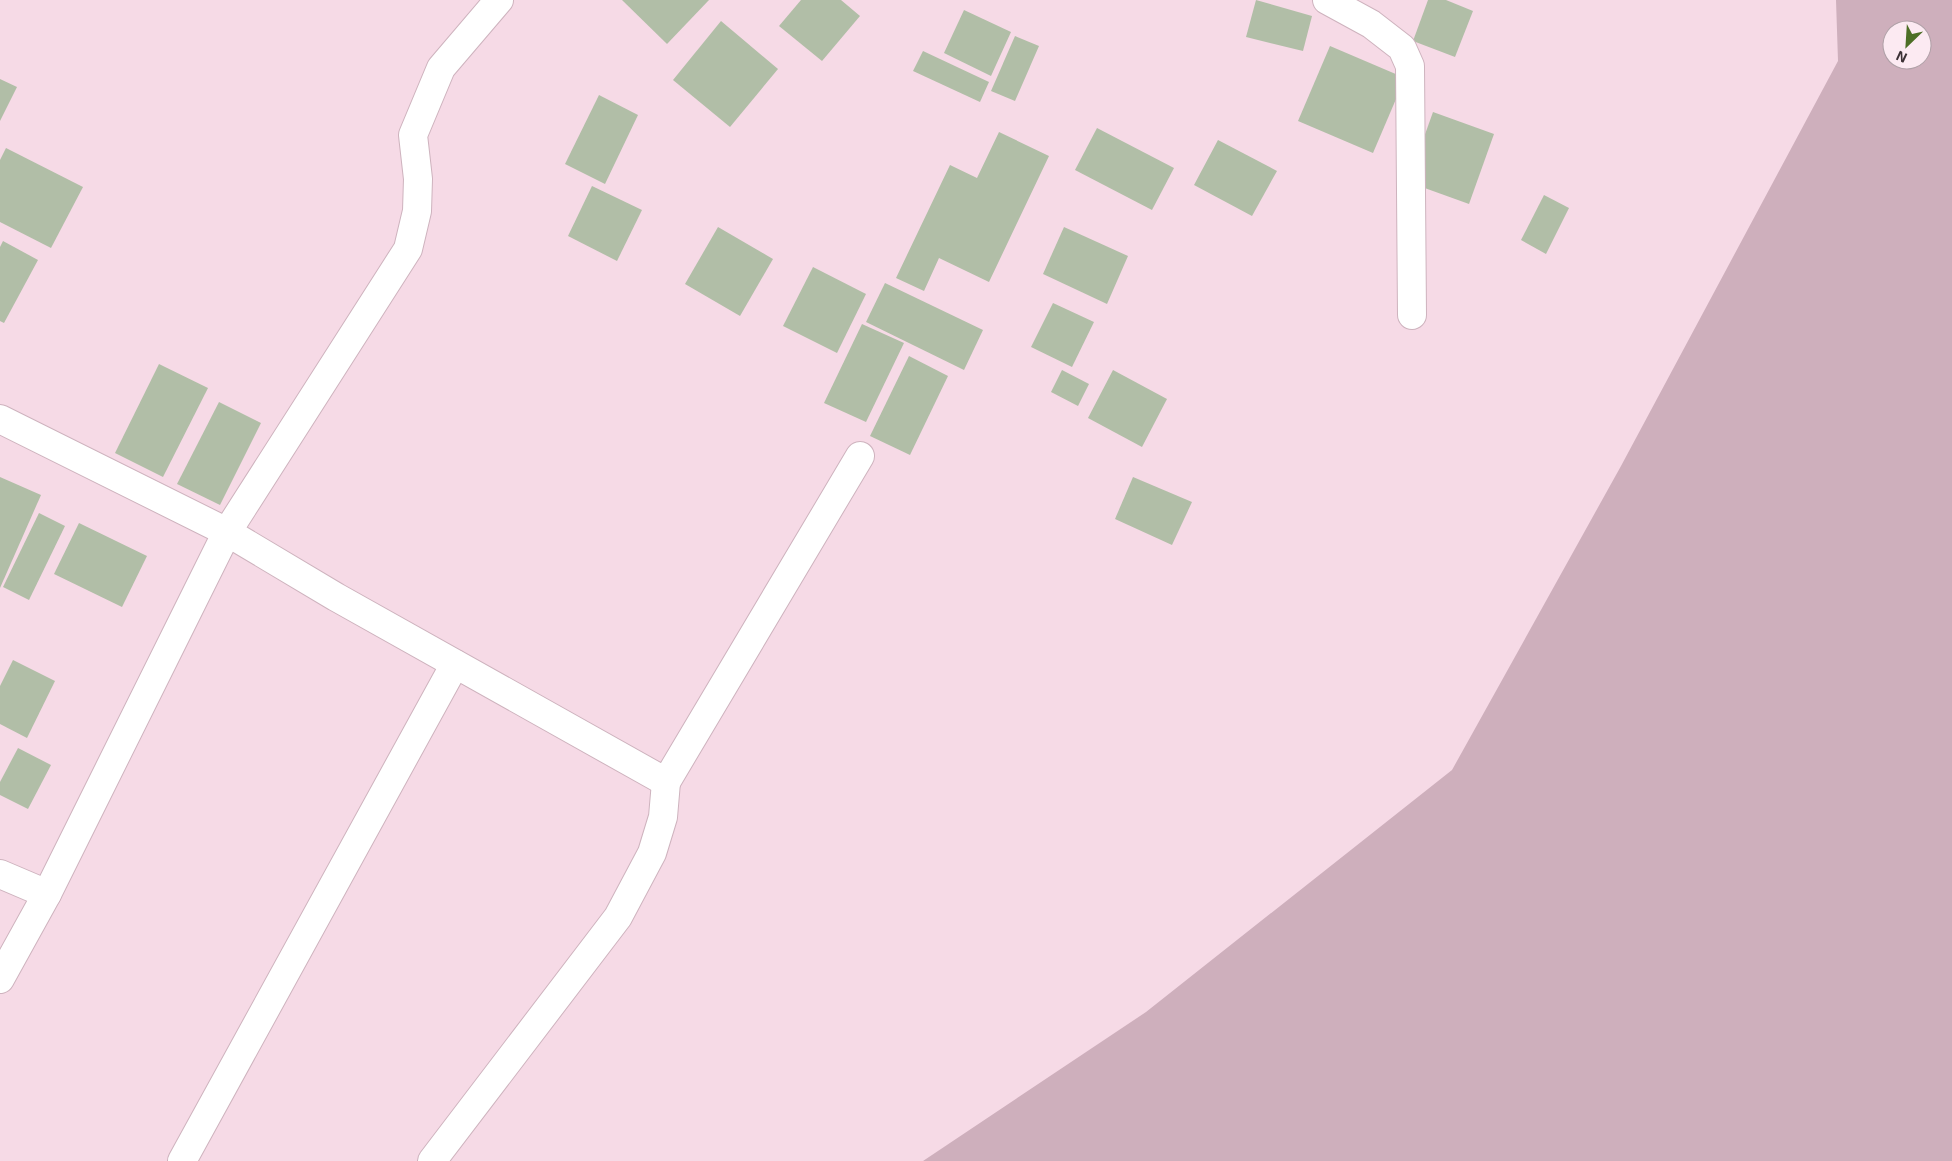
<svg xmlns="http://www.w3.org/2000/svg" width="1952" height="1161" font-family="'Exo 2',sans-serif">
<rect width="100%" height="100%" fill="#f6dae6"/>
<!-- green -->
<path fill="#ceafbc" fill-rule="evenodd" d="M1836,0h116v1161h-1029l223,-149 306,-242 169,-304 217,-405zM1892,30h30v30h-30z"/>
<!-- building -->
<g fill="#b1bea7">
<path d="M622,0h87l-42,44z"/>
<path d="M801,0h40l19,16 -38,45 -43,-35z"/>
<path d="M1256,0l56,16 -9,35 -57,-14z"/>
<path d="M1428,0h18l27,11 -18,46 -42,-16z"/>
<path d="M964,10l47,22 -20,44 -47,-23z"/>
<path d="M721,21l57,48 -48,58 -57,-47z"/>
<path d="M1015,36l24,10 -24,55 -24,-10z"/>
<path d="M1330,46l75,32 -32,75 -75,-32z"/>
<path d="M923,51l66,31 -9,20 -67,-31z"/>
<path d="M0,79l17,8 -17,34z"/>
<path d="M599,95l39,20 -33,69 -40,-20z"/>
<path d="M1433,112l61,22 -25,70 -61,-22z"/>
<path d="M1097,128l77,40 -22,42 -77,-40z"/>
<path d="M999,132l50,24 -60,126 -50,-24 -15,33 -28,-13 54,-113 27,13z"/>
<path d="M1218,140l59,31 -25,45 -58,-31z"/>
<path d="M6,148l77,39 -32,61 -51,-26v-62z"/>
<path d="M592,186l50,24 -25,51 -49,-25z"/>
<path d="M1544,195l25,13 -23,46 -25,-14z"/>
<path d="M718,227l55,32 -33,57 -55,-32z"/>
<path d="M1064,227l64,29 -21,48 -64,-30z"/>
<path d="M3,241l35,19 -34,63 -4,-2v-74z"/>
<path d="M813,267l53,27 -29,59 -54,-27z"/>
<path d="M885,283l98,47 -19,40 -98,-48z"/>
<path d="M1053,303l41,19 -22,45 -41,-20z"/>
<path d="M862,324l42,19 -38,79 -42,-19z"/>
<path d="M909,356l39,20 -38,79 -40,-19z"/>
<path d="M159,364l49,24 -45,89 -48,-24z"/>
<path d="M1062,370l27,14 -11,22 -27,-14z"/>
<path d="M1113,370l54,29 -25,48 -54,-29z"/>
<path d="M219,402l42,21 -41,82 -43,-21z"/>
<path d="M0,477l41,18 -41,93z"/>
<path d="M1133,477l59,25 -20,43 -57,-26z"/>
<path d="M39,513l26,13 -36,74 -26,-13z"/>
<path d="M79,523l68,33 -25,51 -68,-33z"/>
<path d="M13,660l42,21 -28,57 -27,-14v-38z"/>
<path d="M18,748l33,17 -23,44 -28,-14v-13z"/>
</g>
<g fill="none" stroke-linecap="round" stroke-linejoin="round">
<defs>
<g id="street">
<path d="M1327,0l44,24 31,24 8,18 2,249"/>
<path d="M0,419l227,113 109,65 330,185 194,-326"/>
<path d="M0,874l47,20"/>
<path d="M0,979l47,-85 180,-362 181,-283 9,-38 1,-32 -5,-44 28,-67 58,-68"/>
<path d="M182,1161l273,-497"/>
<path d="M432,1161l186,-244 34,-64 11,-36 3,-35"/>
</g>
</defs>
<!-- street casing -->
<use href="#street" stroke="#ceb3be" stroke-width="30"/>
<!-- street -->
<use href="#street" stroke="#fff" stroke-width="28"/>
</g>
<!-- north arrow -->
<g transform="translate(1907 45) rotate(205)"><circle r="24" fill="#fceaf2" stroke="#afa0a7"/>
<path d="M0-4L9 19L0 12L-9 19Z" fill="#4d6e26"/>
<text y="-8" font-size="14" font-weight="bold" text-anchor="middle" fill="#3c3136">N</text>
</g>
</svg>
